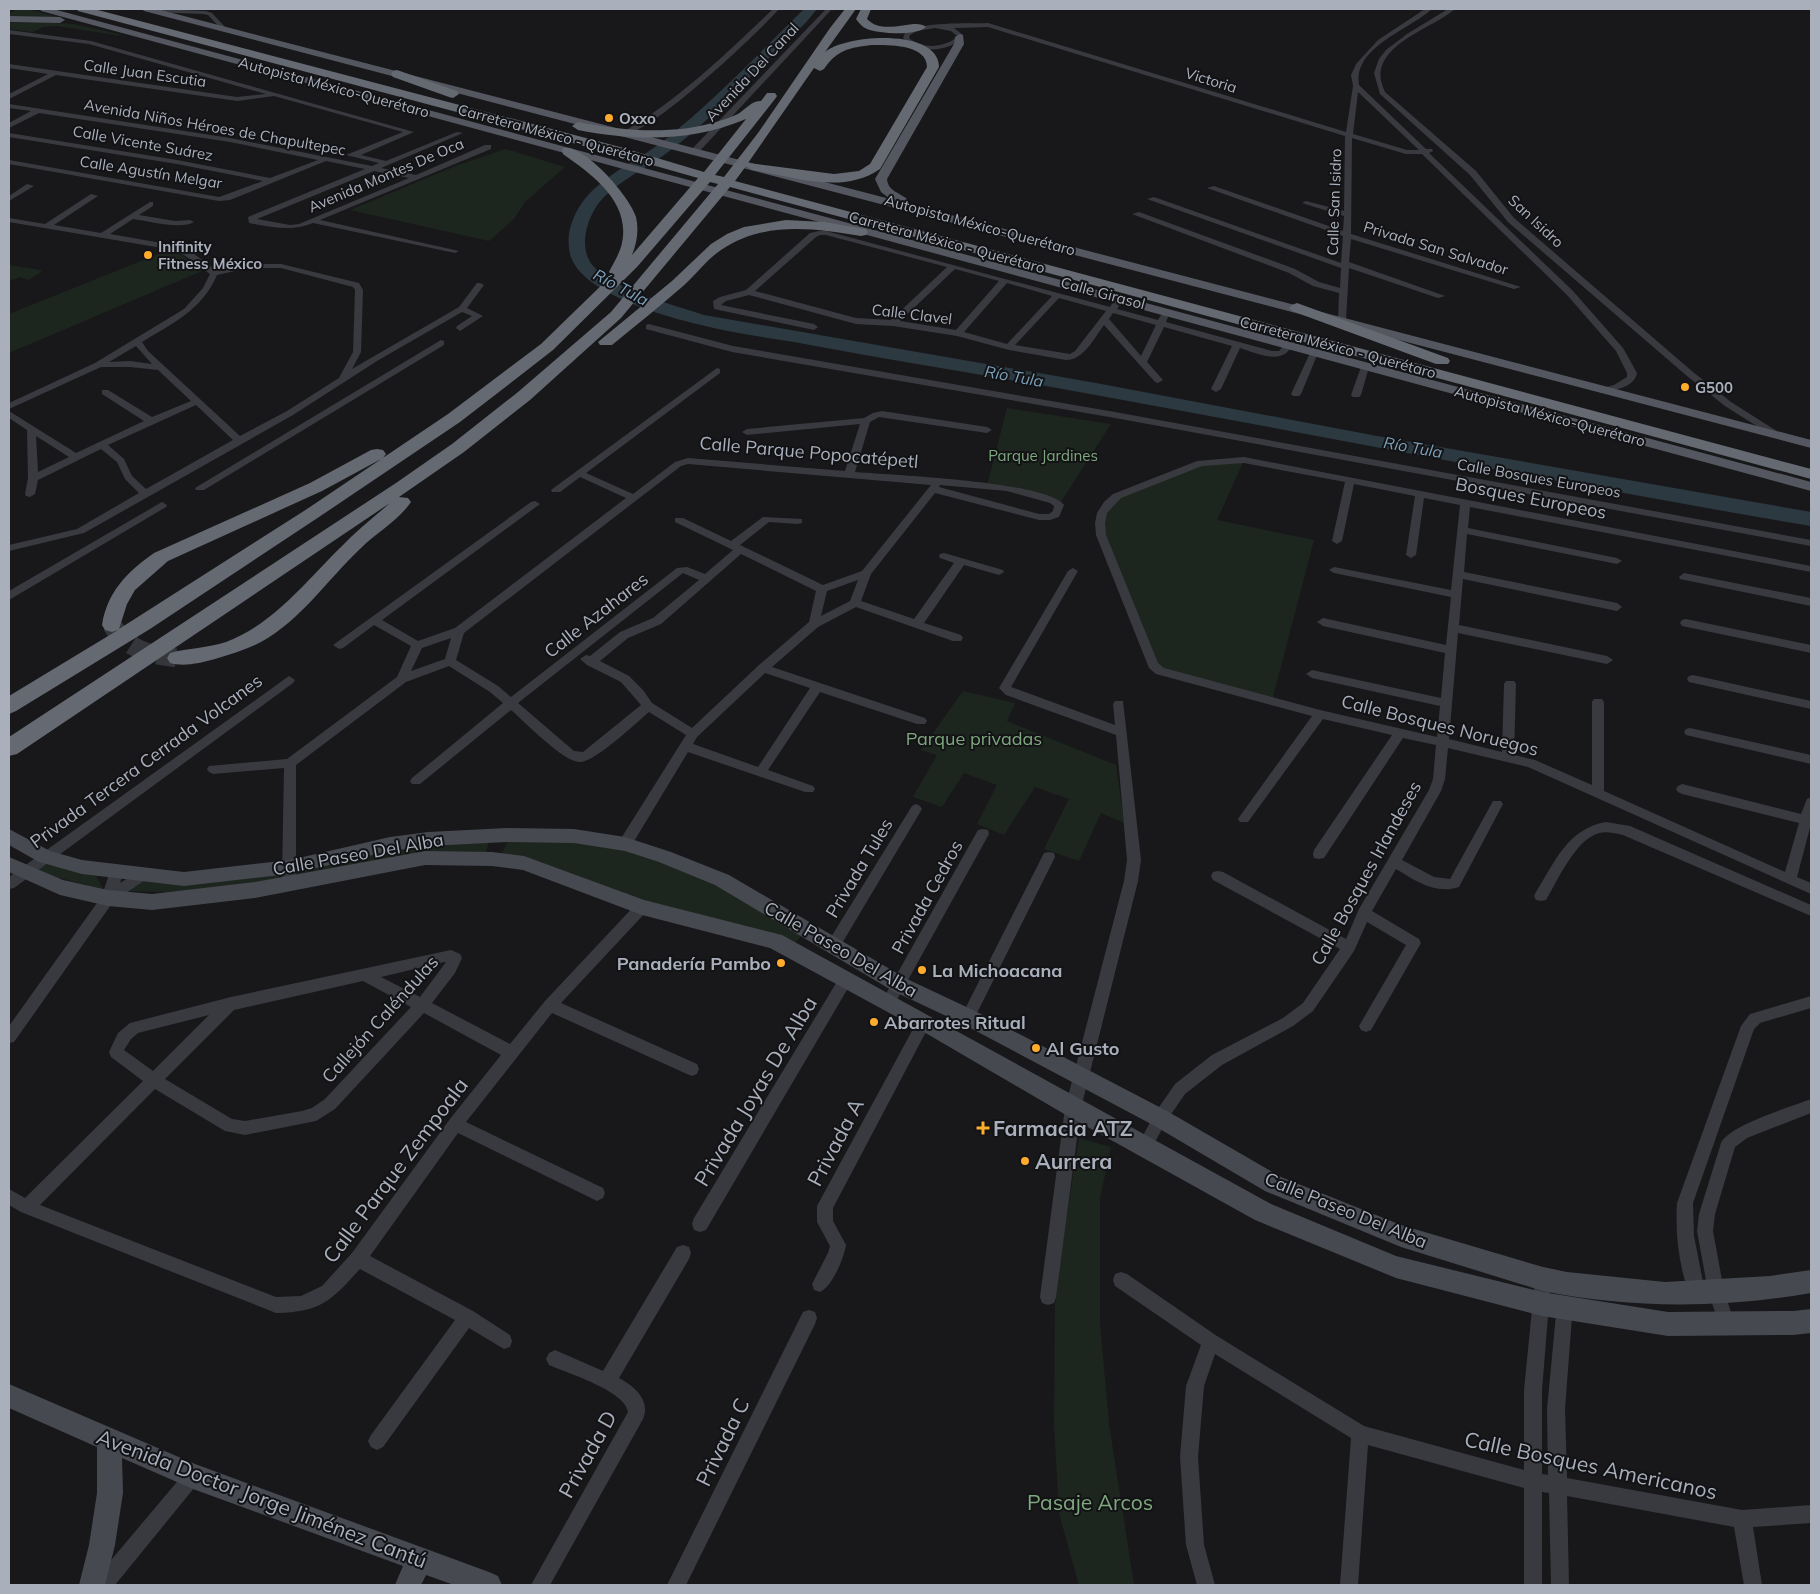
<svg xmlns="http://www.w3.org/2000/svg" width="1820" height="1594" font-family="Mulish,sans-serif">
<rect width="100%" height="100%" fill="#18181b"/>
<!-- green -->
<g fill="#1d261e">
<path d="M18,9h9l31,8 -49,2v-6z"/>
<path d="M42,22l32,2 49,11h-8l-58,-9 -14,1 -10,5 -24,-3v-6z"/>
<path d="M506,149l59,18 -40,35 -11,17 -25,22 -139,-31 108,-45z"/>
<path d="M166,251l16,4 20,16 -193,82v-39z"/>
<path d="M9,265l30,5 3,1 -13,9 -9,-3 -11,4z"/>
<path d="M1007,408l104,16 -52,81 -72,-19z"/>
<path d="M1244,460l-27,60 97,20 -42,161 -112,-30 -59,-136 8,-33 74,-34z"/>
<path d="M963,691l52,12 -8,18 109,44 8,58 -23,-10 -22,48 -35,-12 25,-50 -34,-12 -31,48 -27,-11 20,-39 -33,-12 -22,34 -29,-10 24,-42 -16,-5z"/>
<path d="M490,839l-5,15 -189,23v-9l121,-25z"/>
<path d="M509,839h69l81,18 62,24 83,51 -10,13 -137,-39 -155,-53z"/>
<path d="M45,864l51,12 7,13 -67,-17z"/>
<path d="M280,870l-2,11 -107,11 -44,-1 12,-11z"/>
<path d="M1079,1138l32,9 -11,51v126l9,100 25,161h-55l-20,-72 -5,-89 1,-120 4,-39z"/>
</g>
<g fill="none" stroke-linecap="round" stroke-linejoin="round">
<!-- river -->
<path fill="#2c3940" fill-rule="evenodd" d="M804,9h13c-13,18 -32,33 -48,49 -31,31 -61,64 -97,91 -21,17 -49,29 -68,48 -16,16 -28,51 -10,70 21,23 80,38 110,48l392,68 281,53 434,76v14c-237,-40 -473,-87 -710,-130 -97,-18 -194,-33 -291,-51 -37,-7 -76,-11 -113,-21 -34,-8 -114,-31 -126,-67 -8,-24 5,-51 22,-67 22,-21 51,-33 74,-52 49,-39 92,-85 137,-129z"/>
<!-- highway-tunnel -->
<path stroke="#35363b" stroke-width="19" stroke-dasharray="19 9" stroke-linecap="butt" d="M112,625c15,25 38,30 65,33"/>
<!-- street -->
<g fill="#393a40" fill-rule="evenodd">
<path d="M155,9l51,2 6,2 15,16 -5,1 -14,-15 -5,-1 -50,-2z"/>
<path d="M773,9h6c-20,23 -131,128 -156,125v-2c57,-33 103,-78 150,-123z"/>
<path d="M826,9h6l-135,145h-6v-4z"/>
<path d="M1425,9h7c-23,21 -79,38 -73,76l67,64h6l1,2 -4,2 144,138 50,57 14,25c-3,15 -23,17 -36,20l-5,-3 18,-5 13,-8v-4l-11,-22 -49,-56 -145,-141h-16l-54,-16 -1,96 170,53 -7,2 -163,-50 -2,23 96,34 -7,2 -89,-30 -3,52 -4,3 -4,-3 1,-27 -26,-7 -24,-13 -157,-59 7,-2 156,57 24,13 21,6 1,-20 -194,-69 7,-2 187,66 2,-27 -136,-48 7,-2 129,45 1,-15 -42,-13 4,-2 38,10 1,-75 -357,-109 -34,1 9,7 -2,5c-17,12 -43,14 -58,-2l2,-5c18,-12 60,-9 83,-10l358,109 7,-46 -2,-11 5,-11 22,-24zM935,28l16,3 6,5 -1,2c-14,10 -34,11 -47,0l1,-3 7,-4zM1358,92l61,58h-12l-54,-16z"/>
<path d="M1448,9h7c-21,18 -67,31 -74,60 -2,8 1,16 4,23l91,79 38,47 179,154 38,30 49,31v4h-6l-49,-31 -38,-30 -179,-154 -38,-47 -90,-81 -6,-21 5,-14 7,-9 21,-16z"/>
<path d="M9,30l82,11 323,91 -53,23 25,6 71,-29 6,1 -82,35 35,7 69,-30h6v4l-171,71 139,31 -4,2 -142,-30c-21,9 -42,4 -64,0l-1,-6 117,-48 -39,-8 -96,39 -11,1 -210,-37v-4l210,37 44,-16 -86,-17 -168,-27v-4l168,27 93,18 48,-18 -88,-18 -191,-29 -30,15v-5l22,-12 -22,-3v-4l221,34 142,28 7,-3 -33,-8 57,-23 -129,-36 -37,5 -181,-26 -47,24v-5l39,-20 -39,-6v-4l228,33 29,-3 -177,-50 -80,-10zM374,171l35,7 -110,46 -9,1 -33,-6z"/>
<path d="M27,184l7,2 -25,15v-5z"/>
<path d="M91,194l7,2 -44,29 47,8 49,-31h3v4l-14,9 36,6 15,-1 4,2c-12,8 -46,-1 -61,-3l-23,15 63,11 17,6 26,19 32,-6h33l78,19 4,7 -2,62 -9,17 107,-62 18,-24h3l4,2 -17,23 16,8 -23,15 -4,-3 1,-2 15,-10 -10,-4 -85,49 -84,54 -209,118 -75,18v-6l68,-16 62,-36 -14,-14 -8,-17 -16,-13 -63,31 -3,14 -5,3 -4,-1 -1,-2 3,-16 -1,-48 -18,-12v-7l67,42 68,-32 -42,-27v-4h6l44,27 39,-16 -33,-31 -28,-3h-29l-92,42v-6l86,-40 89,-54 19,-21 7,-14 -26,-19 -16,-6 -159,-27v-4l36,6zM248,268h33l72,19 2,3 -2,62 -14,26 -52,33 -47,25 -92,-85 -6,-9c31,-19 60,-32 75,-67zM136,346l16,18 -22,-3 -21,1zM196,405l37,35 -87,49 -14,-13 -8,-17 -16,-14zM36,436l33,21 -31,15z"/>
<path d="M819,231h7l284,76 3,-5h6l1,2 -3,5 41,11 3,-5h6l1,2 -2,5 106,29h7l6,-7 7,2c-11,20 -35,7 -52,2l-19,41 -5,3 -5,-3 21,-43 -68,-19 -17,35 16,18 -5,3 -3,-1 -51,-57c-10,13 -20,35 -38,35l-57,-10 -52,-14 -64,-10 -37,-2 -107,-29 -23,6 -5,4 93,19 4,3 -4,3 -100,-21 -1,-8 7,-4 26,-7 64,-57zM820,235h6l121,32 -56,53 -35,-2 -101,-27 61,-54zM955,269l44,12 -43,49 -56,-9zM1007,283l45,13 -45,48 -43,-12zM1059,298l47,13 -31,40 -5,3 -55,-9zM1113,313l43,12 -15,31 -32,-37z"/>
<path d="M649,324l84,22 382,66 696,128v6l-696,-128 -383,-66 -86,-23v-4z"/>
<path d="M441,340l3,1v4l-240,145h-8l-1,-2z"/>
<path d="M1314,350l4,3 -17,41 -2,2h-6l-2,-2 19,-41z"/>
<path d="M1365,364l4,3 -8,28 -2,2h-6l-2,-2 10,-28z"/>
<path d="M717,368l3,1v4l-134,100 47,21 42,-32 13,-4 157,13 15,-47 -113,11 -5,-3 5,-3 117,-11 9,-5 9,-2 105,16 5,3 -5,3 -108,-16 -9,5 -15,50c36,3 190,9 209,33l-5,12 -9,3h-11l-104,-27 -64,81 -10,27 53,18 40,-56 -14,-5 -1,-2 1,-2 4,-1 59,17 1,2 -5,3 -35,-10 -40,58 37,12 2,3 -2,3h-8l-97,-34 -38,20 -46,40 153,51 2,3 -2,3h-8l-97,-32 -52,78 45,16 2,3 -2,3h-8l-117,-40 -58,96h-10l-1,-4 1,-4 66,-105 -37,-23c-14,12 -52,48 -68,50 -16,2 -57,-41 -70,-52l-91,74h-8l-2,-3 2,-3 91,-75 -13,-11 -41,-26 -43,16 -110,83v111l-2,4 -5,1 -5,-1 -2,-4 2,-108 -71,6 -4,-2 -2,-3 2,-3 78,-7 110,-82 14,-31 -37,-21 -31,23 -4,1 -6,-4 198,-143 4,-1 5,3 -158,116 36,21 37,-13 171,-130 -46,-21 -20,15h-8l-1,-2zM688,464l243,21 -69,86 -39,14 -83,-40 29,-23 29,2 4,-1v-4l-39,-2 -32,24 -48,-23h-8v4l58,28 -28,24 -18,-7 -10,1 -166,129 -13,-11 -42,-26 8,-27 217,-167zM940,485l67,6 43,12 4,3 -1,5 -4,3h-10l-100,-27zM741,554l75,37 -7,31 -50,43 -67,63 -40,-25 -9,-13 -14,-14 -29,-15 28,-23 33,-14zM683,573l16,7 -46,38 -33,14 -30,24 -4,-1 -6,4 7,6 34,17 20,23 -58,47 -9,-1 -56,-48zM858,580l-8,21 -29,15 6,-25zM451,638l-6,21 -34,12 11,-23zM765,673l45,15 -52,79 -65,-23 4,-7z"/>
<path d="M1244,457l567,109v6l-341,-65 -2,21 149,30 5,3 -5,3 -150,-30 -3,38 153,31 5,4 -5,4 -154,-32 -4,46 148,31 6,4 -6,4 -149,-31 -9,106 53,13 2,-68 2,-3h8l2,3 -2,71 21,5 57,25v-83l2,-3h8l2,3v89l181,81 14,-49 -117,-29 -4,-2 -2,-3 2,-3 4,-2 119,30 6,-15 4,-2v27l-14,53 14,6v11l-283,-127 -80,-19 -3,31 -4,12 -39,69 32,17 16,2 43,-78h8l2,3 -44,83c-23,8 -43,-6 -63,-18l-24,42 47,28 2,4 -50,87 -5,2 -5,-2 -2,-4 47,-81 -39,-23 -13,29 -41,60 -20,15 -71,39 -37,29 -20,29 -15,29 -5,2 -5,-2 -3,-5 18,-34 20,-29 37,-29 71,-37 20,-15 37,-54 -127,-69 -2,-4 2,-4 5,-1 5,1 123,67 13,-30 70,-119 4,-11 3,-34 -33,-7 -79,120 -5,1 -5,-1 -1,-4 1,-4 78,-115 -69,-16 -75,103h-8l-2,-3 2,-3 72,-100 -156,-42 -7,-6 -53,-133 -1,-12 2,-10 7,-11 9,-8 84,-33zM1244,463l101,19 -13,59 5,3 5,-3 12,-57 61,12 -9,59 5,3 5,-3 8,-57 36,7 -9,85 -117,-23 -5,3 5,3 117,24 -5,48 -123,-27 -6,4 6,4 122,27 -4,45 -129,-28 -6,4 6,4 128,28 -3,31 -117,-27 -156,-42 -6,-5 -52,-128 -1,-12 2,-10 14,-15 81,-32z"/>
<path d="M162,502l5,3 -1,2 -157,93v-9z"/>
<path d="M1073,568l5,3 -67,116 104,38 -2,-21 2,-3h8l18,159 -3,21 -57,227 -25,189 -2,6 -6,2 -6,-2 -2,-6 25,-189 59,-227 3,-21 -11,-125 -110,-40 -7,-7 69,-117z"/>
<path d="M1684,573l127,25v8l-131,-27 -1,-2z"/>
<path d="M1686,619l125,26v8l-129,-27 -2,-3 2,-3z"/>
<path d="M1693,675l118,26v8l-122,-27 -2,-3 2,-3z"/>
<path d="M289,676l6,4 -2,3 -279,205 -5,1v-12z"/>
<path d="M1690,728l121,27v9l-125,-29 -2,-3 2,-3z"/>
<path d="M916,804l4,2 2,3 -84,141 -5,2 -5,-2 -2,-4 2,-4 84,-136z"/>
<path d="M1606,822l24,4 181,79v11l-188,-81c-8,-2 -16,-4 -24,-2 -24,7 -41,47 -53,67l-5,1 -5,-1 -2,-4 2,-4c19,-30 31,-63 70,-70z"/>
<path d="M983,829l5,1 1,4 -96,173 -5,2 -5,-2 -2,-4 2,-4 95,-169z"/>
<path d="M1049,852l5,1 1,4 -82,164 -5,2 -5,-2 -2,-4 2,-4 81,-160z"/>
<path d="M117,866l5,1 2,4 -4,12 23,-14 5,1 2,4 -2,4 -35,24 -99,140 -5,1v-17l93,-130 8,-25 2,-4z"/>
<path d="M642,901l5,2 2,4 -2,4 -86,92 136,61 2,5 -2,5 -5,2 -5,-2 -135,-61 -86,109 137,66 2,5 -2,5 -6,3 -6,-3 -133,-65 -88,123 103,55 37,24 2,6 -2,6 -6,2 -35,-21 -86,119 -6,3 -6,-3 -3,-6 3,-6 84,-115 -95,-51c-29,32 -39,43 -84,44l-255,-101 -12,-7v-16l16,9 118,-117 -32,-24 -2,-5 9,-19 12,-10 101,-26 220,-47 9,4 2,4 -7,15 -23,30 78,41 35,-43 92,-98zM446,962l-26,35 -39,-20 63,-15zM363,981l48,26 -86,92 -13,9 -10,3 -57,10 -13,-2 -67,-40 69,-69zM424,1013l77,42 -51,64 -98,134 -30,33 -21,10 -25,1 -236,-92 115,-116 70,42 20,4 71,-14 19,-12zM209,1015l-56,56 -29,-21 7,-11 7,-6z"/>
<path d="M846,973l5,2 2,4 -2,4 -145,247 -6,2 -6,-2 -2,-6 2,-6 147,-243z"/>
<path d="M1811,996v12l-51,15 -6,6 -61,174 1,33 11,56 -2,6 -6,2 -6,-2c-12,-29 -16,-64 -14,-95l64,-177 9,-12z"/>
<path d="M924,1016l5,2 2,4 -2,4 -96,182v13l13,24c-2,13 -14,42 -26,47l-6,-2 -2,-6 16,-31 2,-7 -13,-24v-16l102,-188z"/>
<path d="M1811,1099v14l-64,25 -12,9 -20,67 -2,17 11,60 11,33 -2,6 -6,2 -6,-2 -13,-39 -11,-60 2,-17 22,-71c8,-18 70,-36 90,-44z"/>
<path d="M683,1245l6,2 2,6 -2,6 -70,119c15,8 32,22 24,41l-93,166h-19l97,-173c-2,-21 -61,-39 -79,-47l-3,-6 3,-6 6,-3 48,21 74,-124z"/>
<path d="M1543,1271l6,2 2,6 -9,111v84l6,1 -1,-66 10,-105 2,-6 6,-2 6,2 2,6 -8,105 2,69 175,32 69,-5v18l-58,4 9,58h-18l-10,-58 -167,-31 2,89h-18l-2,-92 -7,-1v93h-18v-97l-156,-43 -10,140h-18l11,-147 -136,-84 -11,32 -6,71 6,88 11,40h-18l-11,-40 -6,-88 6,-71 15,-41 -86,-59 -2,-6 2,-6 6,-2 6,2 90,62 147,90 160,44v-80l11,-111 2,-6z"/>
<path d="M809,1310l6,2 2,6 -2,6 -129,261h-19l136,-273z"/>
<path d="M193,1467l6,3 3,6 -3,6 -84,103h-21l2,-7 91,-108z"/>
</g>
<!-- secondary -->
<g fill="#464950" fill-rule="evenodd">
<path d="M507,828l67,1 51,8 46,15 58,23 178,104 68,32 192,100 114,66 120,48 142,42 24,5 98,10 105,-6 41,-6v23c-88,15 -180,16 -268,-2l-142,-44 -136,-56 -112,-66 -192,-102 -68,-32 -178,-106 -56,-23 -34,-11 -51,-8 -67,-1 -79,4 -38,5 -100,23 -106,12 -102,-12 -43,-12 -30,-17v-16l41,22 32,9 102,12 106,-12 100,-23 38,-5z"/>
<path d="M425,851l67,1 32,4 120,44 138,35 489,269 125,52 146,36 126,20 125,-1 18,-2v24l-18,2 -125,1 -126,-20 -146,-38 -141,-58 -189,-105 -149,-87 -147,-80 -128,-33 -119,-45 -31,-4 -67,-1 -170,33 -103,12 -44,-4 -48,-11 -51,-23v-15l54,23 45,10 44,4 103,-12z"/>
<path d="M9,1384l186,80 294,108 9,4 4,9h-48l-28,-10 -5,10h-26l8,-19 -210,-77 -71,-31 1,35 -8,52 -10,40h-26l10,-40 8,-52v-46l-88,-39z"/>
</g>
<!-- primary -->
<g fill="#54575f" fill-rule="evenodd">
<path d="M40,9h13l1758,473v9l-1770,-480z"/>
<path d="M142,9h15l733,190 -9,-7 -6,-13 79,-135 1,-7 5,-3 3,1 1,9 -77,135c1,13 13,13 21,21l-3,3 906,237v8l-1667,-437z"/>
<path d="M9,16l51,1 5,3 -5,3 -51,-1z"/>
</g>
<!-- highway -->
<g fill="#646972" fill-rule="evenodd">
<path d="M77,9h17l526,138 84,25 42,-53c-54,23 -111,22 -168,11l-6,-4 6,-4c45,9 94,13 138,0 7,-2 15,-5 22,-8 8,-5 13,-13 23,-13l6,-8h8l2,3 -2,3 -60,76 9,2 34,-44 72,-105 15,-19h11l-31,43c21,-18 114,-24 114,15l-59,102c-37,26 -87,8 -128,1l-6,-4 -11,15 1076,288v10l-1081,-292 -109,131 -91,82 -66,52 -65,45 9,1 3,4c-12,18 -35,31 -50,46 -33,31 -60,72 -100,94 -15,8 -30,12 -46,17 -14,4 -32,8 -45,4l-3,-5 3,-5c18,-5 38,-5 56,-11 48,-18 80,-61 115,-95 15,-16 32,-29 49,-44l-373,251 -8,2v-19l387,-254 56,-39 66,-52 93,-80 107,-128 -8,-2 -73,85 -84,83 -36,28 -57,44 -141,95 -169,112 -134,82 -7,3v-18l109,-66 -6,2 -7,-2 -3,-5c5,-33 26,-54 52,-72l156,-70 61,-33 6,-1 6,1 3,4 -3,4 -61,33 -154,70 -33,29 -8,14 -8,25 188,-120 141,-95 93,-70 71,-69 -3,-3c4,-8 9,-16 12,-25 12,-43 -27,-71 -58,-93l-1,-3 1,-3c21,-5 68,50 73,69 3,13 1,26 -4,38l66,-77 -88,-25 -532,-142zM872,45c16,0 55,-1 55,22l-57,97 -11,7 -25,3 -86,-11 66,-95 6,3 4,-2c14,-20 25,-21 48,-24z"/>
<path d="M861,9h10l-4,10c17,18 48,-2 59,8 -10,9 -46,7 -59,2 -5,-2 -8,-6 -11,-10z"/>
<path d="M397,70l60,21 2,3 -6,4 -4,-1 -56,-20 -2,-3 2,-3z"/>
<path d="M786,220l38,2 42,7 2,3 -2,3 -5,1c-47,-8 -98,-15 -140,14 -15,10 -25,25 -39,37 -23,20 -47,39 -70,58h-12l-2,-3 74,-61 39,-37 16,-10 17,-7z"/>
<path d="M1297,303l151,55 2,3 -2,3h-12l-144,-53 -3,-3 3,-3z"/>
</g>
</g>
<!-- markers -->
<g fill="#ffab2c" stroke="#131316" stroke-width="2">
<circle cx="609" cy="118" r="5"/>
<circle cx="148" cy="255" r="5"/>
<circle cx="1685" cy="387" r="5"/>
<circle cx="781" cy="963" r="5"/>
<circle cx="922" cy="970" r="5"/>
<circle cx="874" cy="1022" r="5"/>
<circle cx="1036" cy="1048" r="5"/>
<path d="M980.5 1120.5h5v5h5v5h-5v5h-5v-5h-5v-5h5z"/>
<circle cx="1025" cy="1161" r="5"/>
</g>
<g text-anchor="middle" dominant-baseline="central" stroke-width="4" stroke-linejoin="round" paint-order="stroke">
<!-- far-street labels -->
<g font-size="15" fill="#a9b0bc" stroke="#131316">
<text transform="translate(752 72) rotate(-47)">Avenida Del Canal</text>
<text transform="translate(145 73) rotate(8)">Calle Juan Escutia</text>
<text transform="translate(1211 80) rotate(17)">Victoria</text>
<text transform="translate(334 87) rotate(15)">Autopista México-Querétaro</text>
<text transform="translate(215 127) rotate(10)">Avenida Niños Héroes de Chapultepec</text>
<text transform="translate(556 135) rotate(15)">Carretera México - Querétaro</text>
<text transform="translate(143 143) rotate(10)">Calle Vicente Suárez</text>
<text transform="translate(151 172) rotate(9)">Calle Agustín Melgar</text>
<text transform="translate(386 175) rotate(-23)">Avenida Montes De Oca</text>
<text transform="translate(1334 202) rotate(-88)">Calle San Isidro</text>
<text transform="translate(1536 221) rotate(43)">San Isidro</text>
<text transform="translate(980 225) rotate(15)">Autopista México-Querétaro</text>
<text transform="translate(947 242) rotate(15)">Carretera México - Querétaro</text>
<text transform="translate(1436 248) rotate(17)">Privada San Salvador</text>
<text transform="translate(1103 293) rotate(15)">Calle Girasol</text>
<text transform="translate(912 314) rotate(7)">Calle Clavel</text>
<text transform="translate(1338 347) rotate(15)">Carretera México - Querétaro</text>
<text transform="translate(1550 416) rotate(15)">Autopista México-Querétaro</text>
<text transform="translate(1539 478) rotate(10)">Calle Bosques Europeos</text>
</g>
<!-- far-poi labels -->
<g font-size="15" font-weight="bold" fill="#a9b0bc" stroke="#131316" text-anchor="start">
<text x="619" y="118">Oxxo</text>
<text x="158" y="246">Inifinity<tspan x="158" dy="17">Fitness México</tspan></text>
<text x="1695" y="387">G500</text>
</g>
<!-- far-park labels -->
<g font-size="15" fill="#7ea87e" stroke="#131316">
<text x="1043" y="455">Parque Jardines</text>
</g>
<!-- far-water labels -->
<g font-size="16" font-style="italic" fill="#7da1ba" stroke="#131316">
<text transform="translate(621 287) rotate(28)">Río Tula</text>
<text transform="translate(1014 376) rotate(10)">Río Tula</text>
<text transform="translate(1413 447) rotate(10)">Río Tula</text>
</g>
<!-- street labels -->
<g font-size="18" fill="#a9b0bc" stroke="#131316">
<text transform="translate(809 452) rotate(5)">Calle Parque Popocatépetl</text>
<text transform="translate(1531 498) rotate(11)">Bosques Europeos</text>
<text transform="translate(596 615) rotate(-38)">Calle Azahares</text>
<text transform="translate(1440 725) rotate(14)">Calle Bosques Noruegos</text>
<text transform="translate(146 761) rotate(-36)">Privada Tercera Cerrada Volcanes</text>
<text transform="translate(358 854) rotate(-10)">Calle Paseo Del Alba</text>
<text transform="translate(859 868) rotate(-59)">Privada Tules</text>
<text transform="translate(1366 873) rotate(-61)">Calle Bosques Irlandeses</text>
<text transform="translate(927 897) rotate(-61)">Privada Cedros</text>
<text transform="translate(841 949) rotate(30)">Calle Paseo Del Alba</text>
<text transform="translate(380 1019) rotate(-48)">Callejón Caléndulas</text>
<text transform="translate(1346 1210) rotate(22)">Calle Paseo Del Alba</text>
</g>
<!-- park labels -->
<g font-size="18" fill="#7ea87e" stroke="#131316">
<text x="974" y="738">Parque privadas</text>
</g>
<!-- poi labels -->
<g font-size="18" font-weight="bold" fill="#a9b0bc" stroke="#131316" text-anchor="start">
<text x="771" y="963" text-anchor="end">Panadería Pambo</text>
<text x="932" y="970">La Michoacana</text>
<text x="884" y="1022">Abarrotes Ritual</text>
<text x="1046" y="1048">Al Gusto</text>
</g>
<!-- near-street labels -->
<g font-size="21" fill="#a9b0bc" stroke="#131316">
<text transform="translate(755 1091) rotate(-59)">Privada Joyas De Alba</text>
<text transform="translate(835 1142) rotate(-62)">Privada A</text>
<text transform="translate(395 1170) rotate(-53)">Calle Parque Zempoala</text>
<text transform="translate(722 1442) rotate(-64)">Privada C</text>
<text transform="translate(587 1454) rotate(-61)">Privada D</text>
<text transform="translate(1591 1465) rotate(12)">Calle Bosques Americanos</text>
<text transform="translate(262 1498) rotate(21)">Avenida Doctor Jorge Jiménez Cantú</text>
</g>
<!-- near-poi labels -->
<g font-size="21" font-weight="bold" fill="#a9b0bc" stroke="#131316" text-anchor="start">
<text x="993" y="1128">Farmacia ATZ</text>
<text x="1035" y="1161">Aurrera</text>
</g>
<!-- near-park labels -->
<g font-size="21" fill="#7ea87e" stroke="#131316">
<text x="1090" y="1502">Pasaje Arcos</text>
</g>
</g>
<!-- border -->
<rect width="1820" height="1594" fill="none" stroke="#a9b0bc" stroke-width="20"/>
</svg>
